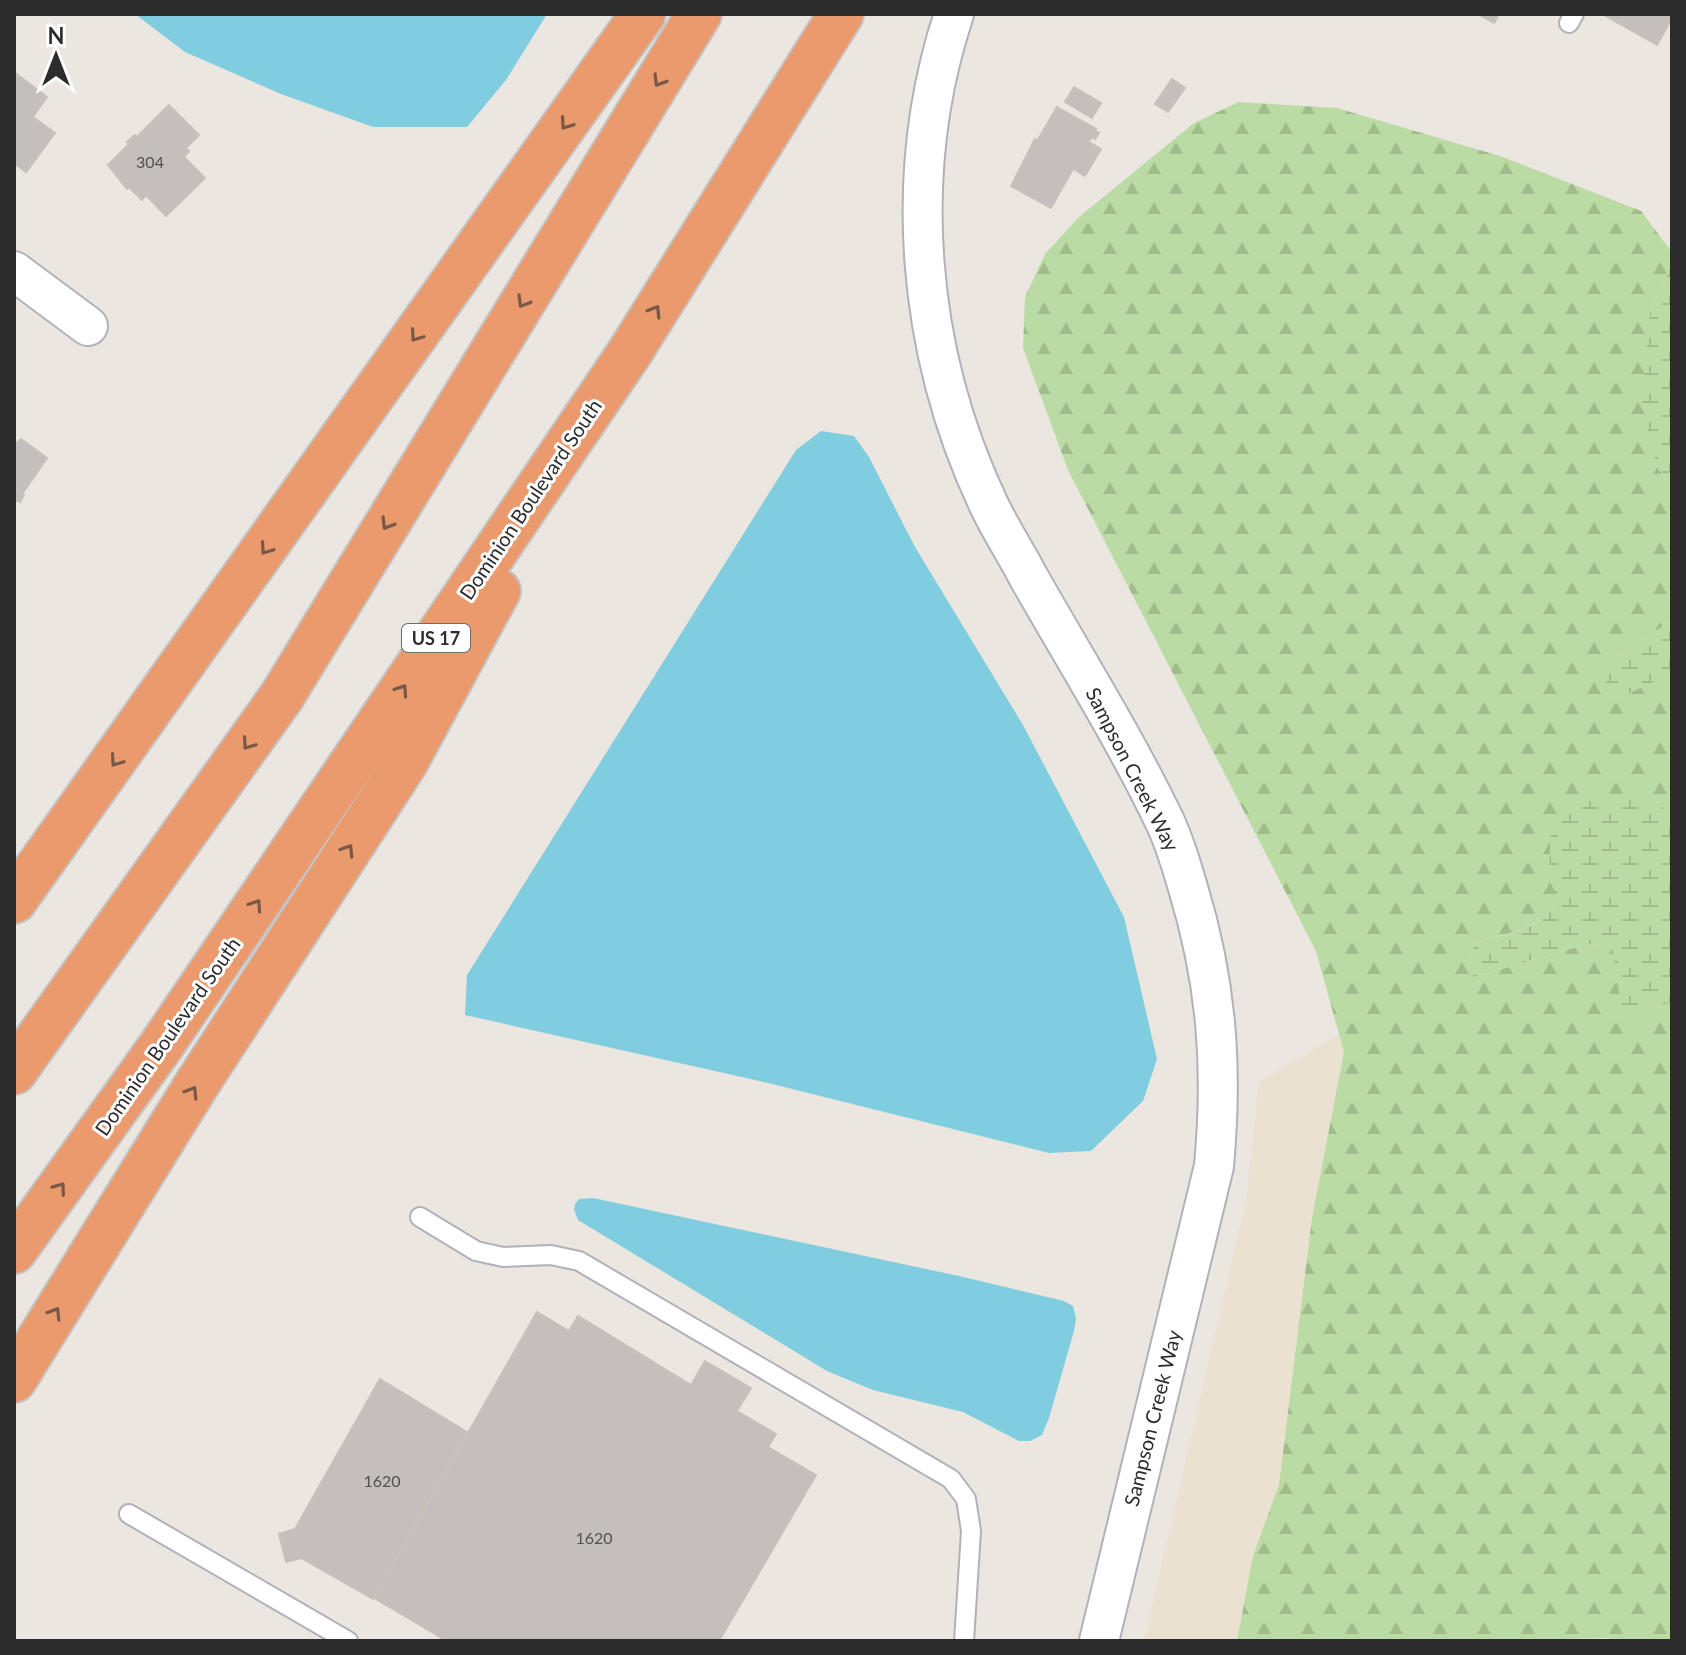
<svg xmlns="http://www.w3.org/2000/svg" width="1686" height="1655" font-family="Lato,sans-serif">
<defs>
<pattern id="forest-firs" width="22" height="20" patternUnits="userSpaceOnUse" patternTransform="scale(2)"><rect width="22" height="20" fill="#badba3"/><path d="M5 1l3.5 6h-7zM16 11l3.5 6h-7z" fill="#a0bc8c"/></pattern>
<pattern id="wetland-marsh" width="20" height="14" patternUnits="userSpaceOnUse" patternTransform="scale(2)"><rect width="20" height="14" fill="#badba3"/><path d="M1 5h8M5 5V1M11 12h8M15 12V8" fill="none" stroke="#a0bc8c"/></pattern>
</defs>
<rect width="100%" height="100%" fill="#ebe6e0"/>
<!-- education -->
<path fill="#ebe1d1" d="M1672,903v738h-528l102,-441 13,-118 208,-123z"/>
<!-- forest -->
<path fill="url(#forest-firs)" d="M1239,102l98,6 166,49 138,54 31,41v12l-22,49 6,152 16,24v131l-59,40 17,32 42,-19v144l-18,-20 -105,80 10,21c-12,31 -54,35 -83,44l-5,11 3,24 113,-33 26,3 23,75 18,-16 18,-3v638h-51l-15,-3 -126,3h-243l16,-85 26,-71 33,-267 32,-166 -28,-101 -248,-481 -45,-122 2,-51 20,-43 34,-37 115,-94z"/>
<!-- wetland -->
<g fill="url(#wetland-marsh)">
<path d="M1672,264v225l-16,-24 -14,-62 8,-90z"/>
<path d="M1672,620v53l-42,20 -24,-10 7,-23z"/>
<path d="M1654,797l18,20v186l-18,3 -18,16 -13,-4 -11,-71 -25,-3 -114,33 -2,-24 5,-11c29,-8 71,-13 83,-44l-10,-21 2,-48 26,-27z"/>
</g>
<!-- water -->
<g fill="#80cde0">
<path d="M135,14h412l-41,66 -39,47h-94l-92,-33 -96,-42z"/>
<path d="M821,431l33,5 15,21 46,90 108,178 101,192 33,142 -14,42 -52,50 -42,2 -281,-70 -303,-68 2,-40 329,-525z"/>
<path d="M593,1198l366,78 105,25 9,5 3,12 -2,13 -25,87 -7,17 -12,6h-11l-56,-29 -90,-22 -46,-19 -249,-151 -4,-10 1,-6 4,-5z"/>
</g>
<!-- building -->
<g fill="#c4bfbc" stroke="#c7c1b9" stroke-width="2">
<path d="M1478,14h21l-5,9z"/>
<path d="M1607,14h65v4l-15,27 -51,-29z"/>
<path d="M14,72l33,25 -14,20 22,16 -29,39 -12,-9z"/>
<path d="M1172,79l13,9 -17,24 -13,-8z"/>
<path d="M1074,87l27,16 -9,15 -27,-16z"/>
<path d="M169,105l30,30 -13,13 3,3 -5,6 21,21 -39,38 -20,-21 -4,5 -13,-13 -2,2 -19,-24 21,-21 -2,-2 8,-7 2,2z"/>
<path d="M1057,107l39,22 -1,2 4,2 -4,6 -3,-2 -3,5 12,7 -16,27 -12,-7 -22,39 -40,-22 24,-47 2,2z"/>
<path d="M21,439l26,19 -25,36 2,1 -4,7 -3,-2 -3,4v-63l3,2z"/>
<path d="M537,1312l32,19 9,-15 113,69 14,-24 46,27 -14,23 39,23 -8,13 48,28 -97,166h-272l-73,-43z"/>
<path d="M380,1379l87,53 -94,167 -72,-41 -15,4 -7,-28 16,-5z"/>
</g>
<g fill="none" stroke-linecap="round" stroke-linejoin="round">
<defs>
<g id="service">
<path d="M1569,23l5,-9"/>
<path d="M420,1217l56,34 27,6 48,-2 28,6 372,218 15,20 5,32 -7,110"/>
<path d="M129,1514l219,127"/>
</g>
<g id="minor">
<path d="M954,14c-53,160 -37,338 34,489 12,26 28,50 41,75 46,81 97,162 137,246 9,20 16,43 22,64 29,95 35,179 26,278l-115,475"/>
<path d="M14,271l74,55"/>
</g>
<g id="motorway">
<path d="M14,901l629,-887"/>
<path d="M14,1072l268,-376 417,-682"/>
<path d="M14,1251l147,-205 469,-694 211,-338"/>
<path d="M14,1380l183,-296 208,-321 93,-172"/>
</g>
</defs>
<!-- service casing -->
<use href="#service" stroke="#b0b2ba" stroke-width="22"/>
<!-- minor casing -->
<use href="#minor" stroke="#b0b2ba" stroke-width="42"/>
<!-- motorway casing -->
<use href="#motorway" stroke="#c4c4c4" stroke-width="48"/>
<!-- service -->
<use href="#service" stroke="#fff" stroke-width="18"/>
<!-- minor -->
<use href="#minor" stroke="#fff" stroke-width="38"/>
<!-- motorway -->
<use href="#motorway" stroke="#ea9a6c" stroke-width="44"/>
</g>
<!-- one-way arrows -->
<defs><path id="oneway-chevron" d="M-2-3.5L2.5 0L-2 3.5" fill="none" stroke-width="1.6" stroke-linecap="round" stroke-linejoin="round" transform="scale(2)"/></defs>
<g stroke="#785846">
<use href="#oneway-chevron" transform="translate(659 81) rotate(121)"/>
<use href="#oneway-chevron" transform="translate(566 124) rotate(125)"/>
<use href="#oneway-chevron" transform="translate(523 302) rotate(121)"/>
<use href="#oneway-chevron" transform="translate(655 311) rotate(-58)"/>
<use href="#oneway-chevron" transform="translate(416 336) rotate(125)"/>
<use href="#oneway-chevron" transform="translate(387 524) rotate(121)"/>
<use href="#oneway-chevron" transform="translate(266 549) rotate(125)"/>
<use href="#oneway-chevron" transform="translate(402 690) rotate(-56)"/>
<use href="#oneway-chevron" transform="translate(248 744) rotate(125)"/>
<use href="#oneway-chevron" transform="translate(116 761) rotate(125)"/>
<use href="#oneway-chevron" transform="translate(348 850) rotate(-57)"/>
<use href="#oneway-chevron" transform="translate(256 905) rotate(-56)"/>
<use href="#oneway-chevron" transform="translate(192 1092) rotate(-58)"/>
<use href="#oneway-chevron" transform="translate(60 1188) rotate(-54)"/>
<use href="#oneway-chevron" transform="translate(55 1313) rotate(-58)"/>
</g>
<g text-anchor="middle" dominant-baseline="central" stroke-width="6" stroke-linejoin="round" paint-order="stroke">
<!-- number labels -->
<g font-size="16" fill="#525150">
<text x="150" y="161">304</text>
<text x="382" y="1480">1620</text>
<text x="594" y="1537">1620</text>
</g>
<!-- shield labels -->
<rect fill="#fff" stroke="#6b6b6b" stroke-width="2" x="402" y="624" width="68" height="28" rx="6"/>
<g font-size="18" font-weight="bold" fill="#2c2c2c">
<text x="436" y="638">US 17</text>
</g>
<!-- street labels -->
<g font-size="20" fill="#2c2c2c" stroke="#fff">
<text transform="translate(530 499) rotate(-56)">Dominion Boulevard South</text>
<text transform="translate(1133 769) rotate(63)">Sampson Creek Way</text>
<text transform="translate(167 1036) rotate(-55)">Dominion Boulevard South</text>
<text transform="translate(1152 1418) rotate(-76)">Sampson Creek Way</text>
</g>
</g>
<!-- border -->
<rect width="1686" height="1655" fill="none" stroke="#2c2c2c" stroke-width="32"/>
<!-- north arrow -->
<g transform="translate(56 56)" stroke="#ffffff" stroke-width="6" paint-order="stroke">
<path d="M0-6L14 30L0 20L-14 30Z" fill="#2c2c2c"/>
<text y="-12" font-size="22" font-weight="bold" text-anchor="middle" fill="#2c2c2c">N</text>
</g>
</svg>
